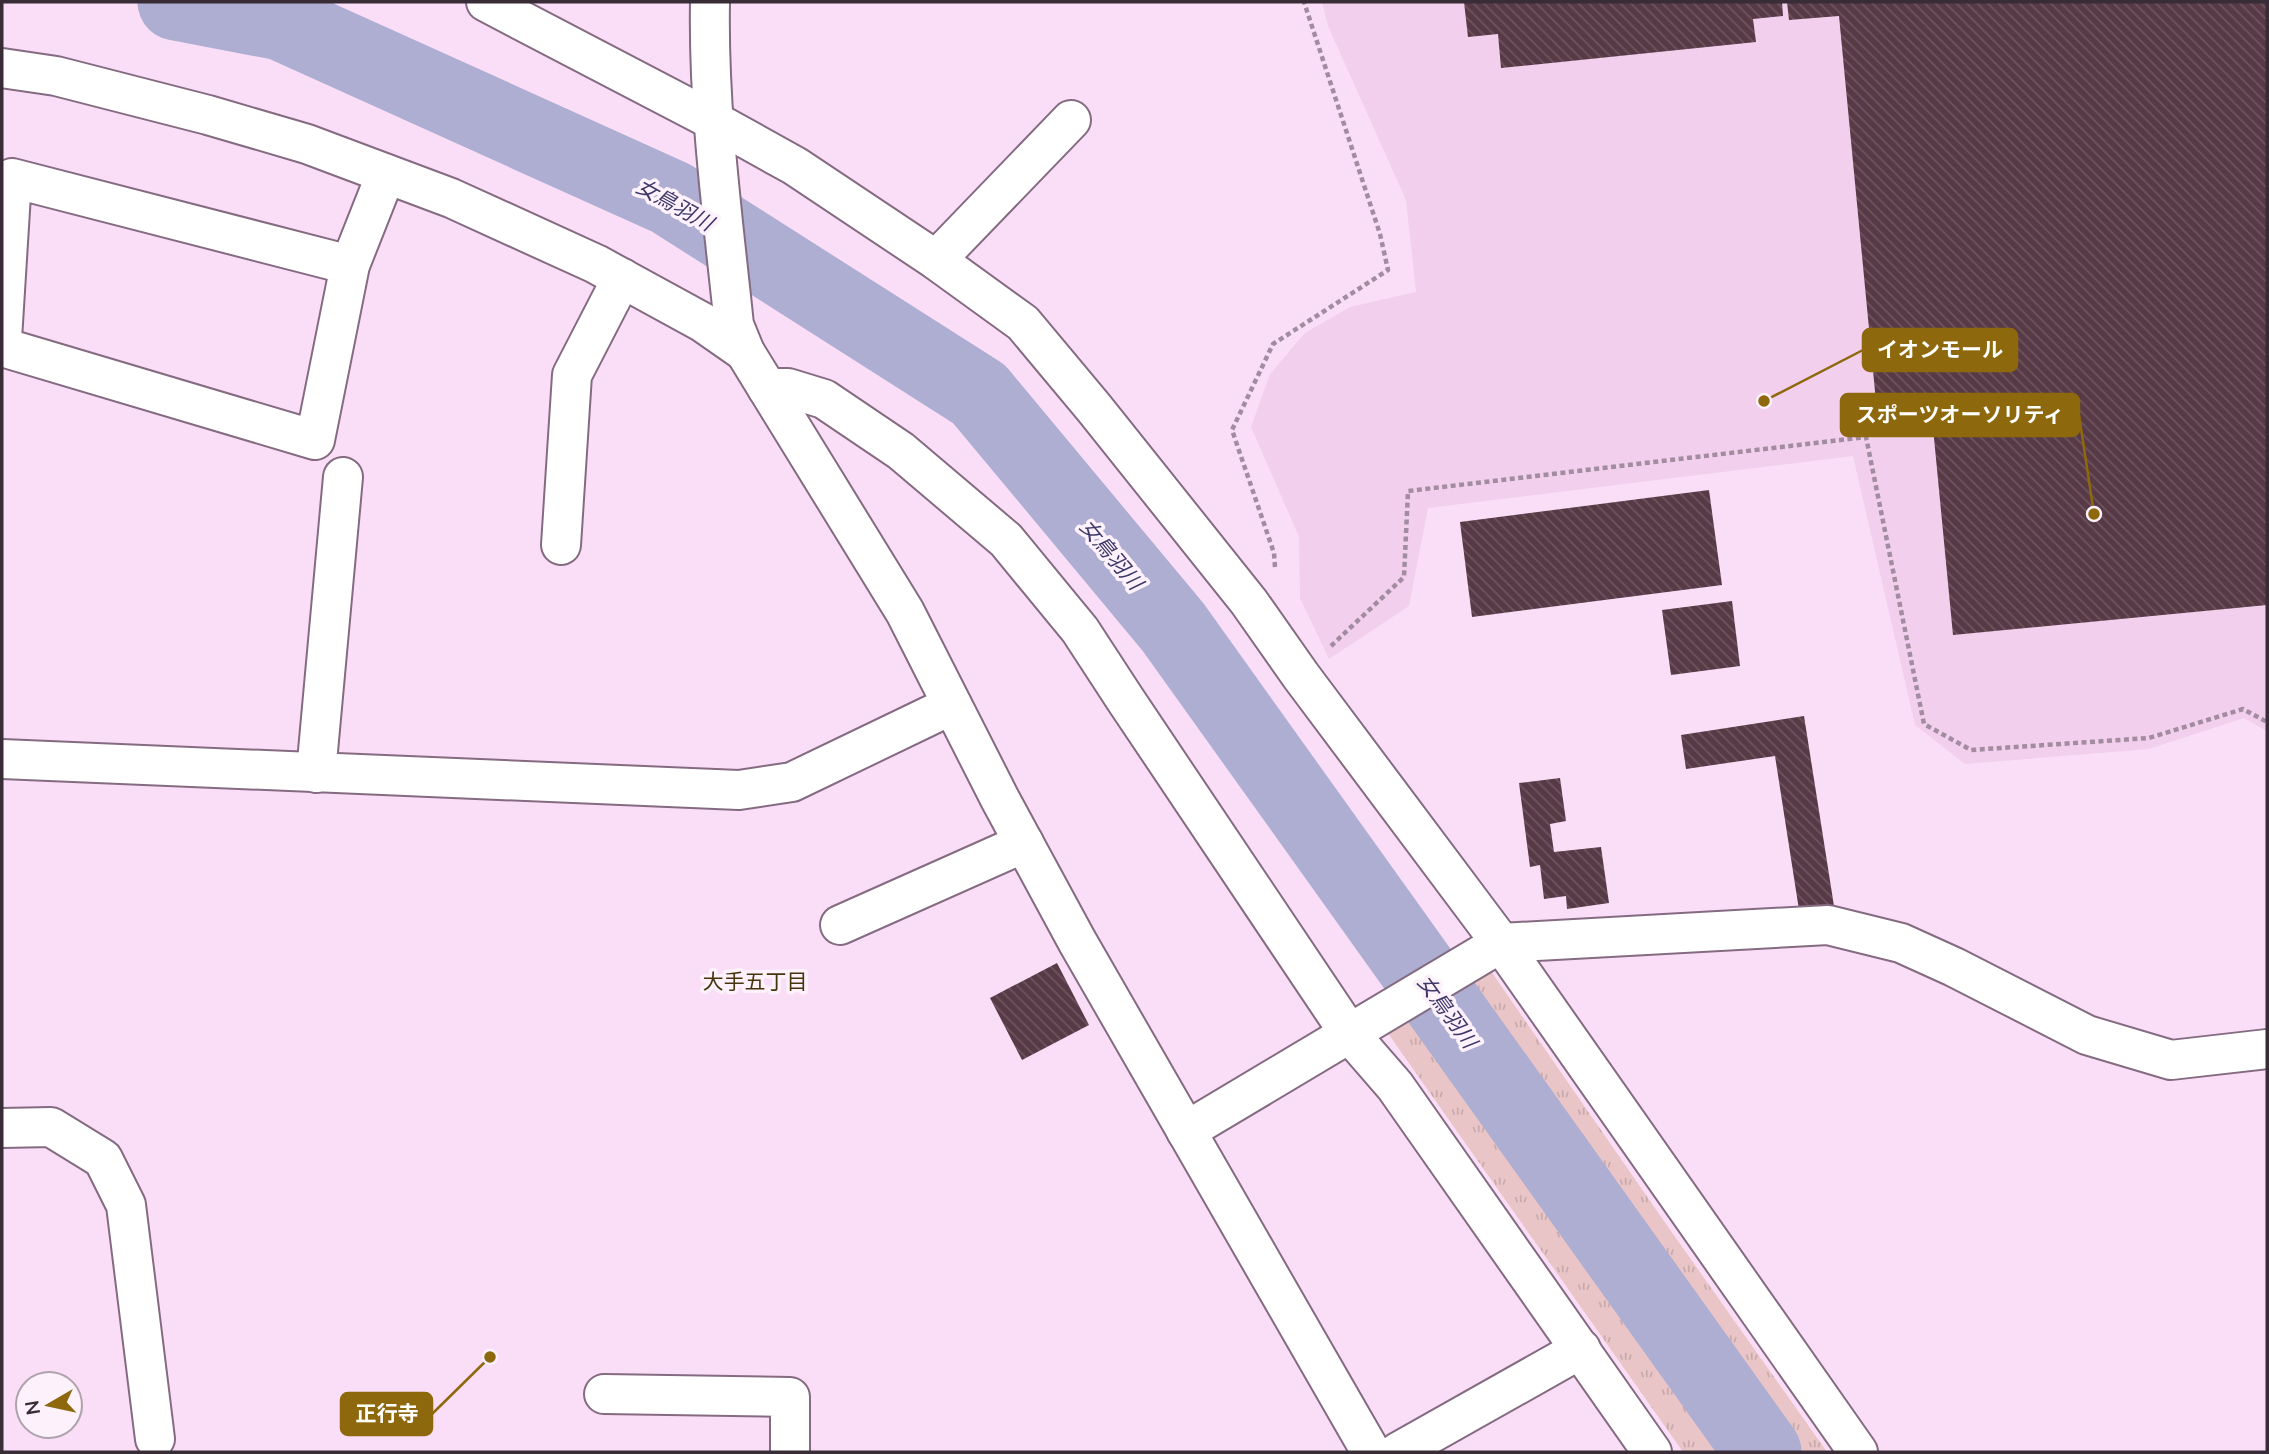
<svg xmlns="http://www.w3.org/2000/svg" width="2269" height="1454" font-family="Mulish,'Noto Sans JP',sans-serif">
<defs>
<pattern id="grass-tufts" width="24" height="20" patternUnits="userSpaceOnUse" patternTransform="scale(1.75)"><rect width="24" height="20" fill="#e9c5c7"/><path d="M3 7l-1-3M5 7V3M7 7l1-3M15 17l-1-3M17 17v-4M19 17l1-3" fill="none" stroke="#c9aaac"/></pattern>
<pattern id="building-back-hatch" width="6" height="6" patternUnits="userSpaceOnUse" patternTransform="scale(1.75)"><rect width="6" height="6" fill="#573a46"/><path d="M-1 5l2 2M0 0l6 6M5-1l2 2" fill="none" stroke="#6d555f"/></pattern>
</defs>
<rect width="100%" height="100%" fill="#fadef7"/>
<!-- built -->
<path fill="#f1cfed" d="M1322,2h945v729l-23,-13 -95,31 -184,15 -50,-39 -62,-269 -425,52 -19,98 -80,53 -29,-61 -1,-61 -48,-110 19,-53 35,-41 45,-26 66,-15 -10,-92 -78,-174z"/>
<!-- grass -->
<g fill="url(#grass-tufts)">
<path d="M1486,964l180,260 161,228h-54l-325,-464z"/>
<path d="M1428,997l314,455h-59l-296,-420z"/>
</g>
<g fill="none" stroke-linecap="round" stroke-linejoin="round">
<!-- river -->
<path stroke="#adaed1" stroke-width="77" d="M176,2l105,20 390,176 308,196 194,233 590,825"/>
</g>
<!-- building -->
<g fill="url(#building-back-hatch)">
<path d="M1464,2h318l1,14 -30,3 3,23 -255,26 -3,-34 -30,3z"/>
<path d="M1787,2h480v603l-314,30 -22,-228 -54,5 -38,-396 -50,4z"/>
<path d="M1709,490l13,95 -250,32 -12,-95z"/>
<path d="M1732,601l8,65 -69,9 -9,-65z"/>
<path d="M1804,716l30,190 -35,4 -24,-154 -89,13 -5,-34z"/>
<path d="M1560,778l6,43 -16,3 4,28 47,-5 8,56 -42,6 -1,-13 -22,3 -4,-34 -10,2 -11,-84z"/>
<path d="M1057,963l32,62 -67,35 -32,-62z"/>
</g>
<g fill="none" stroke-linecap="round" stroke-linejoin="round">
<defs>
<g id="minor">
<path d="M486,2l228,119 81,45 141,94 87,63 71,85 155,194 52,74 200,267 357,509"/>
<path d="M710,2c-2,108 13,216 24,323l11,27 160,260 95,187 77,142 294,511"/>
<path d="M2,68l54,8 152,39 99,29 144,54 145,66 106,58 43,30"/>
<path d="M936,260l135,-140"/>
<path d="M2,339l10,-161 338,87"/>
<path d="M2,347l313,93 35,-175 36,-91"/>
<path d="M767,388h21l36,11 77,52 105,89 74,90 45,69 224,334 46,53 257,366"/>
<path d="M561,545l11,-170 50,-97"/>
<path d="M2,759l737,31 53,-8 160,-77"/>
<path d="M316,773l27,-296"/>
<path d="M840,925l184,-82"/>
<path d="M2,1128l49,-1 52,32 23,46 29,234"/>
<path d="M1186,1131l315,-188 327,-18 73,18 53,24 133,68 84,25 96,-11"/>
<path d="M604,1394l186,3v55"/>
<path d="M1398,1452l183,-103"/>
</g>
</defs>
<!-- minor casing -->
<use href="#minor" stroke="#846b81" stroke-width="42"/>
<!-- path -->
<g stroke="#a18d9f" stroke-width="4.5" stroke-dasharray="5 3.5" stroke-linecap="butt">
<path d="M1275,567l-1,-14 -42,-123 41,-86 115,-74 -8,-36 -76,-232"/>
<path d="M1331,646l73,-69 4,-86 458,-54 58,287 47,26 178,-12 94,-29 24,13"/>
</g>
<!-- minor -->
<use href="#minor" stroke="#fff" stroke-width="38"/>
</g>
<g text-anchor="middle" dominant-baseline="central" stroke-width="7" stroke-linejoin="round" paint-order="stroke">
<!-- water labels -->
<g font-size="21" font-style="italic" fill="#3b3767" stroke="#fdf1fb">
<text transform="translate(675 204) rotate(29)">女鳥羽川</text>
<text transform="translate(1112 554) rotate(50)">女鳥羽川</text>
<text transform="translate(1448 1011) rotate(54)">女鳥羽川</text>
</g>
<!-- neighbourhood labels -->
<g font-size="21" fill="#46340c" stroke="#fdf1fb">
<text x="755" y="981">大手五丁目</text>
</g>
</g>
<!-- callouts -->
<path fill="none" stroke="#8e680c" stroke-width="2.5" d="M1764 401L1863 350M2094 514L2079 415M490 1357L432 1414"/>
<g fill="#8e680c" stroke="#fdf1fb" stroke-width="2.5">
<circle cx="1764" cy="401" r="7"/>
<circle cx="2094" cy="514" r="7"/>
<circle cx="490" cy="1357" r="7"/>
</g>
<g fill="#8e680c" stroke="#8e680c" stroke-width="2.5">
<rect x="1863" y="329" width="154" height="42" rx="7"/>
<rect x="1841" y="394" width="238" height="42" rx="7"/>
<rect x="341" y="1393" width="91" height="42" rx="7"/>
</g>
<g font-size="21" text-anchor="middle" font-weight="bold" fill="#fff">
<text x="1940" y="357">イオンモール</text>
<text x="1960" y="422">スポーツオーソリティ</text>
<text x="387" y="1421">正行寺</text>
</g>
<!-- border -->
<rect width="2269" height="1454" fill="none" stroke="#382d37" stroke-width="7"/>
<!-- north arrow -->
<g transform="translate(49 1405) rotate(261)"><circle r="33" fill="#fdf1fb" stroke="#aea3ad" stroke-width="2"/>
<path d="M0-5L12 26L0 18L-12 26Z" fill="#8e680c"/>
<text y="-10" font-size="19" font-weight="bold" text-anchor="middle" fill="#382d37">N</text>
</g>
</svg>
